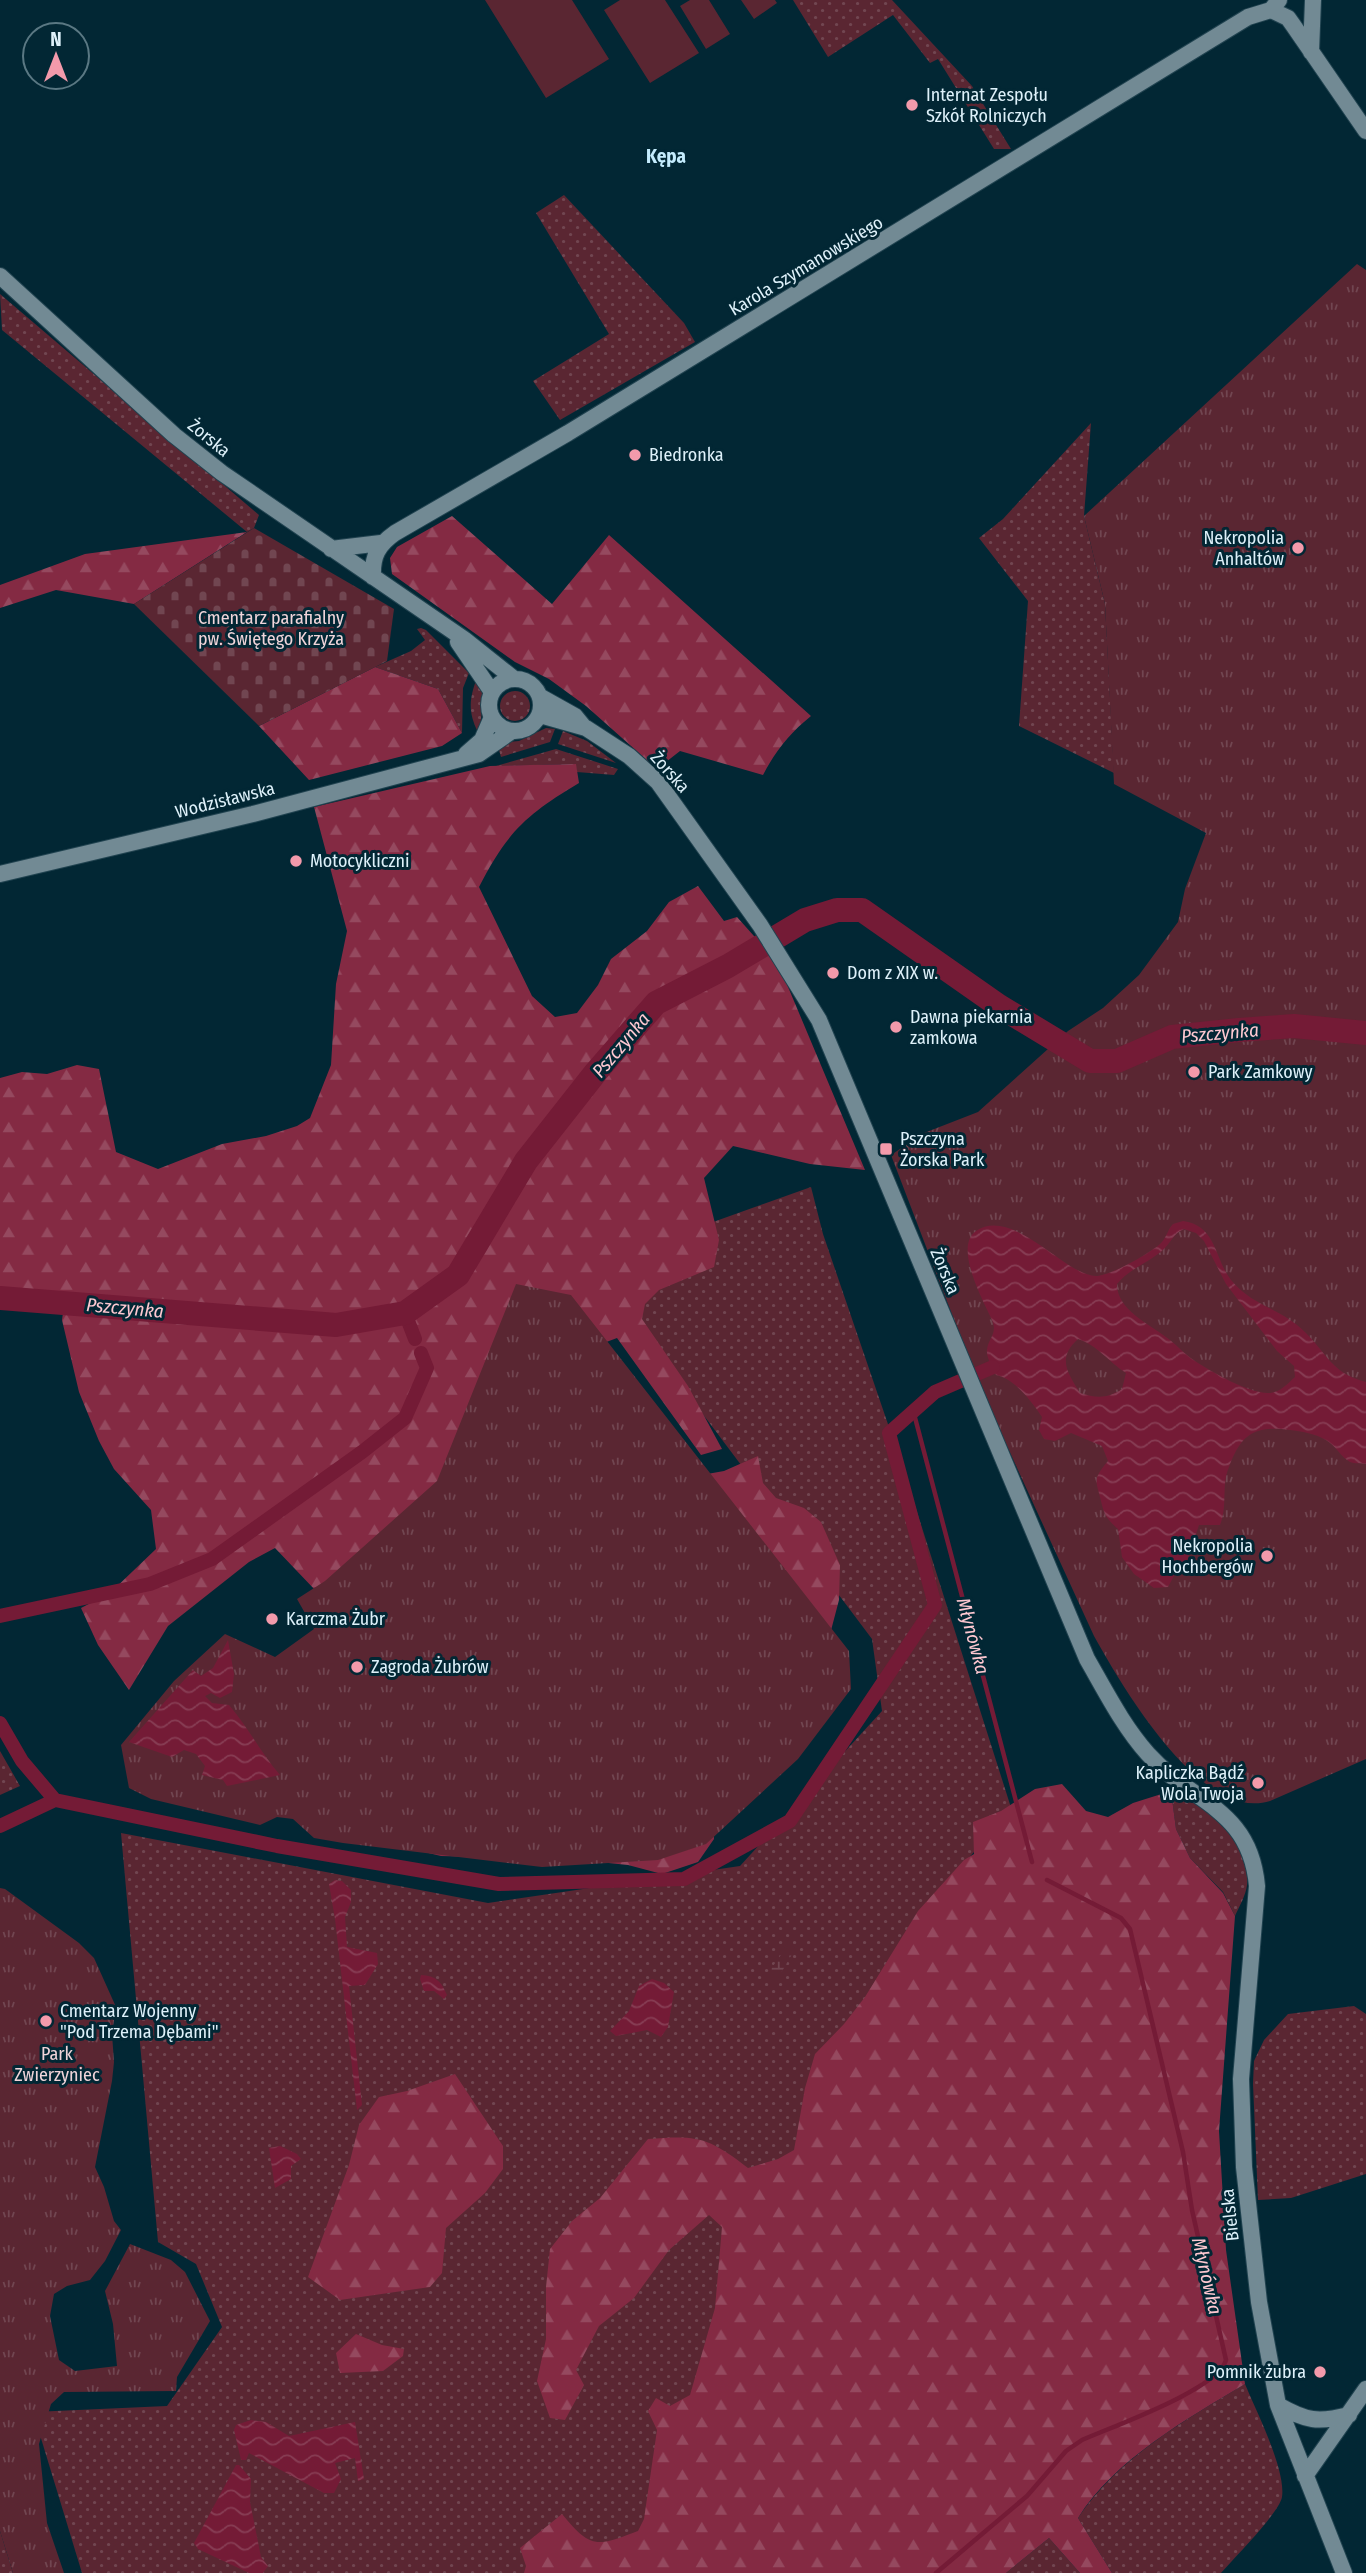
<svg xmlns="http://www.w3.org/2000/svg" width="1366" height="2573" viewBox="0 0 1366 2573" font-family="'Fira Sans Condensed',sans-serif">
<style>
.grass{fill:url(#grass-dots)}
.forest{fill:url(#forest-firs)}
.wetland{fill:url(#wetland-marsh)}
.cemetery{fill:url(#cemetery-stones)}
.park{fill:url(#park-tufts)}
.garden{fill:#5a2632}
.water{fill:url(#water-waves);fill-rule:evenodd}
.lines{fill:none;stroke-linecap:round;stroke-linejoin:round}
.stream{stroke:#741b36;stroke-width:4.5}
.canal{stroke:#741b36;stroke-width:14}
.river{stroke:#741b36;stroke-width:24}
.secondary-casing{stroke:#214350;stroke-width:18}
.secondary{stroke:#728a94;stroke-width:16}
.poi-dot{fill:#f39aab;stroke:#022734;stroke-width:2.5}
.labels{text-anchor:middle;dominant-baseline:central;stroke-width:6;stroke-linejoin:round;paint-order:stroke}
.poi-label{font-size:18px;fill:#def1fa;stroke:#022734;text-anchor:start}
.street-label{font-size:18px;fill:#def1fa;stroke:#022734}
.park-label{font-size:18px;fill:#f1d5da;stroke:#022734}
.neighbourhood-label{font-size:19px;font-weight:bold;fill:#c4ecfd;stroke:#022734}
.water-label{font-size:19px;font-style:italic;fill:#fec8d1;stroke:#022734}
</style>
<defs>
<pattern id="grass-dots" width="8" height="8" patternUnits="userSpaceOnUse" patternTransform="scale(1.75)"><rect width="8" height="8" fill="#5a2632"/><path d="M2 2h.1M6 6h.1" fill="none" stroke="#714651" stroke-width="1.8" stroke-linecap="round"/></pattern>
<pattern id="forest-firs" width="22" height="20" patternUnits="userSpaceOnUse" patternTransform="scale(1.75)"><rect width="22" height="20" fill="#842a43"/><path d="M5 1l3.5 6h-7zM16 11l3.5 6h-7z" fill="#95495f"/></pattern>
<pattern id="wetland-marsh" width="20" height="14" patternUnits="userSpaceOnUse" patternTransform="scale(1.75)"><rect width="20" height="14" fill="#5a2632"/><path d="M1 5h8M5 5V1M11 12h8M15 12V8" fill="none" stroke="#714651"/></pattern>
<pattern id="cemetery-stones" width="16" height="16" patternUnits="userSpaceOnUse" patternTransform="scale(1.75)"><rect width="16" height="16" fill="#5a2632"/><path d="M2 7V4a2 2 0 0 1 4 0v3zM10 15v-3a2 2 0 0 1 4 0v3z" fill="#714651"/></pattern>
<pattern id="park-tufts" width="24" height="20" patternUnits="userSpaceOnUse" patternTransform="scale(1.75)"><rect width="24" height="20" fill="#5a2632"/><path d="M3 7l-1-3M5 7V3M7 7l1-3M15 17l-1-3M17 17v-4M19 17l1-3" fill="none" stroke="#714651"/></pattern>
<pattern id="water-waves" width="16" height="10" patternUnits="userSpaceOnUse" patternTransform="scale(1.75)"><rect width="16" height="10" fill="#741b36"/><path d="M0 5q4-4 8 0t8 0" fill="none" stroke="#873d54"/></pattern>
</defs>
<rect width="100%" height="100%" fill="#022734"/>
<!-- grass -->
<path class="grass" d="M793,0H892L972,86L1011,149H994L938,59L930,63L893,15L828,57Z
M564,195L684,323L695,342L560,420L533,381L609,334L536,213Z
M0,294L259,515L254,528L247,532L2,330Z
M1091,423L1084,516L1105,604L1114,773L1019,726L1028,601L979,538L1003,519Z
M421,628L426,630L469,673L463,688L462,733L438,689L375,667L411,651L425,640L417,629Z
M477,678L484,690C481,705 483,719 478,732C468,712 469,699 477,678Z
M500 706a15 15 0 1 1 30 0a15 15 0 1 1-30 0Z
M546,728L555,729L550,742L501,757L499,750L508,742L519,741Z
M563,731L587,741L616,763L558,744Z
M556,749L618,769L614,775L577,772L575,764L496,766Z
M811,1187L823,1234L904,1471L1014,1817L984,1841L914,1918L825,2072L664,2516L600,2573H82L33,2412L167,2406L222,2327L196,2264L158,2242L121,1833L488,1903L740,1866L882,1711L872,1639L611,1292L688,1231Z
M0,1751L20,1786L0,1795Z
M1171,1791C1206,1806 1251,1842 1247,1885C1246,1895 1239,1907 1235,1916L1223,1892L1190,1858L1176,1829Z
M1354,2006L1366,2014V2174L1291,2198L1258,2200L1253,2084L1254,2061L1264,2040L1288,2014Z
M1245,2384C1256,2411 1286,2469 1282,2497C1279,2513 1234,2558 1221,2573H1112L1078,2518C1118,2458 1185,2420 1245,2384Z
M0,2531L13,2573H0Z
M1049,2538L1080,2573H1006Z"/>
<!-- forest -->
<path class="forest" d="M452,516L552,604L609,535L811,716C790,733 776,750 763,775L680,751L657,769L586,706L549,679L515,662L392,574L390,558L397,547Z
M247,532L134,604L56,590L0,608V585L85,554Z
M375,667L438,689L462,733L442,746L309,780L259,726Z
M576,764L579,783C527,814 507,832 479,887L532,996L555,1017L577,1013L598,985L611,959L647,931L669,902L698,886L724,921L737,917L778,963L865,1170L810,1164L733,1146L704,1178L719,1240L714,1267L659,1290L645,1304L642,1319L688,1386L722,1449L701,1455L617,1338L601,1344L696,1476L724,1471L758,1456L763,1483L776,1498L804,1508L821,1522L840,1565L839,1600L824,1657L713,1823L714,1839L698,1862L662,1874L628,1865L579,1860L441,1856L382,1842L343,1765L316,1591L275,1548L249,1562L168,1626L129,1690L98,1645L81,1608L110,1593L156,1549L151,1510L114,1469L99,1441L79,1392L62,1320L65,1298L32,1291L0,1288V1078L22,1072L47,1074L77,1065L99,1069L116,1152L158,1169L222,1144L266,1136L297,1126L310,1118L331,1065L336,984L347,931L314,807L490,766Z
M1062,1784L1086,1811L1108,1817L1133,1803L1171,1791L1176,1829L1190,1858L1223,1893L1235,1916L1219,2131L1226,2250L1245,2384C1188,2418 1114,2460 1078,2518L1112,2573H1080L1049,2538L1006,2573H524L526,2566L520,2548L562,2514C591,2549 596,2547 638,2531L644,2519L657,2430L648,2411L656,2398L670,2406L690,2395L715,2308L722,2227L709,2215L669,2250L634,2298L599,2326L576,2370L584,2385L565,2420L550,2418L537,2381L546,2339V2287L550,2249L572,2221L600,2198L648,2139C698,2135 708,2137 748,2168L778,2159L794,2150L805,2088L815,2054L844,2024L865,1997L918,1911L964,1860L974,1854L973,1822L1001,1811L1035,1789Z
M455,2074L503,2146V2169L485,2193L446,2228L442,2273L430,2287L340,2300L308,2277L349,2165L359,2125L379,2097L407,2091Z
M356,2334L382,2345L404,2349L403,2356L383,2371L340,2373L336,2353Z"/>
<!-- wetland -->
<path class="wetland" d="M790,1945L795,1949L777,1980H770L766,1976L785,1949Z"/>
<!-- cemetery -->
<path class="cemetery" d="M254,528L394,609L387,661L259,726L134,604Z"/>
<!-- park -->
<path class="park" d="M1357,264L1366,270V1759L1270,1801C1201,1823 1122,1686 1094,1636L979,1385L891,1155L924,1133L978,1112L1068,1031L1103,1008L1139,975L1178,922L1185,889L1206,833L1114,784L1105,604L1084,516Z
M516,1284L571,1295L849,1651L851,1689L798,1759L706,1844L658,1860L542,1867L343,1843L314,1838L293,1819L277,1817L260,1825L151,1799L129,1788L121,1745L174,1681L225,1634L275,1657L314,1629L297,1599L325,1581L437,1481Z
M0,1888L5,1889L79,1943L94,1958L116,2007L112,2034L114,2062L112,2081L95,2167L104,2187L114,2221L121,2230L105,2261L90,2280L67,2286L54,2294L50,2316L59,2360L75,2371L117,2366L113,2324L105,2291L130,2244L171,2260L185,2272L210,2321L177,2377L176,2391L64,2392L51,2404L39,2444L47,2523L64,2573H13L0,2531Z"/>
<!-- garden -->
<path class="garden" d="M485,0H572L609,59L546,98Z
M620,0H665L699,53L650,83L604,10Z
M690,0H709L730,34L706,49L680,6Z
M741,0H775L777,3L754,19Z"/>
<!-- water -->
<path class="water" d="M1183,1221C1217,1226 1214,1258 1231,1280C1252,1305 1275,1307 1297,1325C1325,1347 1328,1373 1366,1382V1464C1362,1463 1354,1464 1350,1462C1341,1457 1335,1445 1326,1440C1316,1434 1301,1431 1290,1430C1255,1425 1241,1434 1229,1467C1221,1485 1228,1506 1220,1525H1199L1186,1564L1176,1572L1168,1587L1154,1588L1134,1574L1122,1557L1118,1529C1107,1519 1104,1515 1101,1501C1096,1480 1092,1480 1108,1461L1102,1446L1071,1433L1055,1441L1044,1439L1039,1430L1042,1417C1031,1401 1015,1379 996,1375C993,1368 986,1358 987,1350C988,1338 998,1334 992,1320C984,1302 953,1247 976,1231C1013,1206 1066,1276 1096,1276C1110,1276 1153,1252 1162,1242C1167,1236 1168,1229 1173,1224ZM1184,1229L1196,1233L1204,1241L1226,1284L1277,1351L1294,1366L1295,1377C1287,1384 1280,1393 1268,1393C1248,1393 1212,1372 1195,1361C1184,1354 1176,1344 1166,1337C1148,1323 1117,1310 1117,1284C1130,1268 1149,1263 1164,1249C1171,1242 1174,1233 1184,1229ZM1078,1339C1097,1345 1109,1362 1126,1373L1122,1389C1107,1399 1096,1398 1080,1393C1067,1372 1057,1358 1078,1339Z
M228,1640L234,1674L232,1692L220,1698L211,1693L205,1696L212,1703L229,1705C248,1727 261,1753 280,1775L227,1786L223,1780L202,1775L205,1766L196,1754L184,1750L172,1757L129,1742L193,1670L201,1676L213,1668Z
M335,1880L342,1881L351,1890V1902L345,1917L347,1947L377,1953L378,1964L365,1985L349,1986L362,2105L357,2110L335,1919L329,1884Z
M421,1975C436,1976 441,1981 447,1995L444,1999L434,1991H424L420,1979Z
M652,1979L664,1983L674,1992L668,2027L661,2037L647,2030L616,2036L610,2031L629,2011L639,1986Z
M280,2146L297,2154L301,2159L291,2166V2179L275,2188L269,2148Z
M251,2420L266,2422L289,2436L355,2422L364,2479L358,2481L355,2458L335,2463L341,2479L334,2493H324L249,2453L246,2460H241L234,2430L236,2425Z
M236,2465H239L251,2479L250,2502L261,2557L268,2566L263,2573H249L198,2549L194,2543Z"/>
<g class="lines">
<!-- stream -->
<path class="stream" d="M913,1410L1032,1862
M936,2573L1027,2496L1066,2451L1082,2440C1111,2427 1219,2389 1226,2360L1192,2210L1183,2152L1130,1929L1121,1918L1047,1880"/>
<!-- canal -->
<path class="canal" d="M405,1313L415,1339
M0,1616L150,1584L212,1559L362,1452L405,1418L427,1368L421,1353
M0,1723L22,1761L55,1800
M0,1826L55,1800L277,1846L499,1884L684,1879L790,1821L935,1605L889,1433L935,1392L993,1367"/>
<!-- river -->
<path class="river" d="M0,1298L336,1325L405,1313L458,1275L526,1161L596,1072L656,1003L728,966L805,920L837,910H862L999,1006L1090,1061H1117L1172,1037L1239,1030L1294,1026L1366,1033"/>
<defs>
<path id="secondary" d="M1271,10L1288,18L1293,25L1366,131
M1311,52L1313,0
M0,276L174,435L222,473L464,639L513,678
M331,549L381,543
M373,577C372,556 378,545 395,533L568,433L1248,17L1271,10L1279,0
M458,642L492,692
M489 705a26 26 0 1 1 52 0a26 26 0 1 1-52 0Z
M541,697L575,716L584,727
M540,715L586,728L629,756L658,782L760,925L819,1020L1087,1659C1106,1692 1123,1726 1148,1754C1193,1804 1250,1808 1257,1886L1241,2079L1244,2167L1259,2302L1278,2405L1344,2573
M466,754L482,740L492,717
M0,874L253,814L479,754L512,731
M1278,2405C1306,2421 1318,2423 1349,2415
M1305,2476L1366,2389"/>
</defs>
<!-- secondary casing -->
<use href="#secondary" class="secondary-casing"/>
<!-- secondary -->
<use href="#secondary" class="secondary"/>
</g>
<!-- markers -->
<g class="poi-dot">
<circle cx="912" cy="105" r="7"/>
<circle cx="635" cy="455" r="7"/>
<circle cx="1298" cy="548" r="7"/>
<circle cx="296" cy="861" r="7"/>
<circle cx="833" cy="973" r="7"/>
<circle cx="896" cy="1027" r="7"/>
<circle cx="1194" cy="1072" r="7"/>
<rect x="879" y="1142" width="14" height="14" rx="3.5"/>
<circle cx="1267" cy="1556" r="7"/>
<circle cx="272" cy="1619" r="7"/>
<circle cx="357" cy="1667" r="7"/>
<circle cx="1258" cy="1783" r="7"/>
<circle cx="46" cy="2021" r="7"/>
<circle cx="1320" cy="2372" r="7"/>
</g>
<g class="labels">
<!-- poi labels -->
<g class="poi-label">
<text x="926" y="95">Internat Zespołu<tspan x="926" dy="21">Szkół Rolniczych</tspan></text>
<text x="649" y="455">Biedronka</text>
<text x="1284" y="538" text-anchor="end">Nekropolia<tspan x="1284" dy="21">Anhaltów</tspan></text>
<text x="310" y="861">Motocykliczni</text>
<text x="847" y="973">Dom z XIX w.</text>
<text x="910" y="1017">Dawna piekarnia<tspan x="910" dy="21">zamkowa</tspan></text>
<text x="1208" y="1072">Park Zamkowy</text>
<text x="900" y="1139">Pszczyna<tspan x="900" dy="21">Żorska Park</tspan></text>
<text x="1253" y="1546" text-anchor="end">Nekropolia<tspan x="1253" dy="21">Hochbergów</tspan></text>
<text x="286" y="1619">Karczma Żubr</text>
<text x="371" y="1667">Zagroda Żubrów</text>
<text x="1244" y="1773" text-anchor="end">Kapliczka Bądź<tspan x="1244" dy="21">Wola Twoja</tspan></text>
<text x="60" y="2011">Cmentarz Wojenny<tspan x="60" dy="21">"Pod Trzema Dębami"</tspan></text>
<text x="1306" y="2372" text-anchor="end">Pomnik żubra</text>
</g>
<!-- street labels -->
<g class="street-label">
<text transform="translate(806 266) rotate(-31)">Karola Szymanowskiego</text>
<text transform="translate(209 438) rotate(39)">Żorska</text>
<text transform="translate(670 772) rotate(48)">Żorska</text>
<text transform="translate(225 800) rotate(-14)">Wodzisławska</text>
<text transform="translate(945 1271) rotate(67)">Żorska</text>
<text transform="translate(1230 2215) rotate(-96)">Bielska</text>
</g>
<!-- park labels -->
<g class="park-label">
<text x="271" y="618">Cmentarz parafialny<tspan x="271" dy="21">pw. Świętego Krzyża</tspan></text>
<text x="57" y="2054">Park<tspan x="57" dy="21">Zwierzyniec</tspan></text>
</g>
<!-- neighbourhood labels -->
<g class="neighbourhood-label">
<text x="666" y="156">Kępa</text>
</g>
<!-- water labels -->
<g class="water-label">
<text transform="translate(1220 1033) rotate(-5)">Pszczynka</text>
<text transform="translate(621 1045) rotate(-50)">Pszczynka</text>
<text transform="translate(125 1308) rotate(5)">Pszczynka</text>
<text transform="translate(973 1636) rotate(75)">Młynówka</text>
<text transform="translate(1207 2276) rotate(77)">Młynówka</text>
</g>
</g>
<!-- north arrow -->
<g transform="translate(56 56)"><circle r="33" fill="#022734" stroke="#5a7883" stroke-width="2"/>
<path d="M0-5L12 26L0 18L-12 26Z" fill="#f39aab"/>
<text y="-10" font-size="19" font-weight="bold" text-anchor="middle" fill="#def1fa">N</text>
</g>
</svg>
